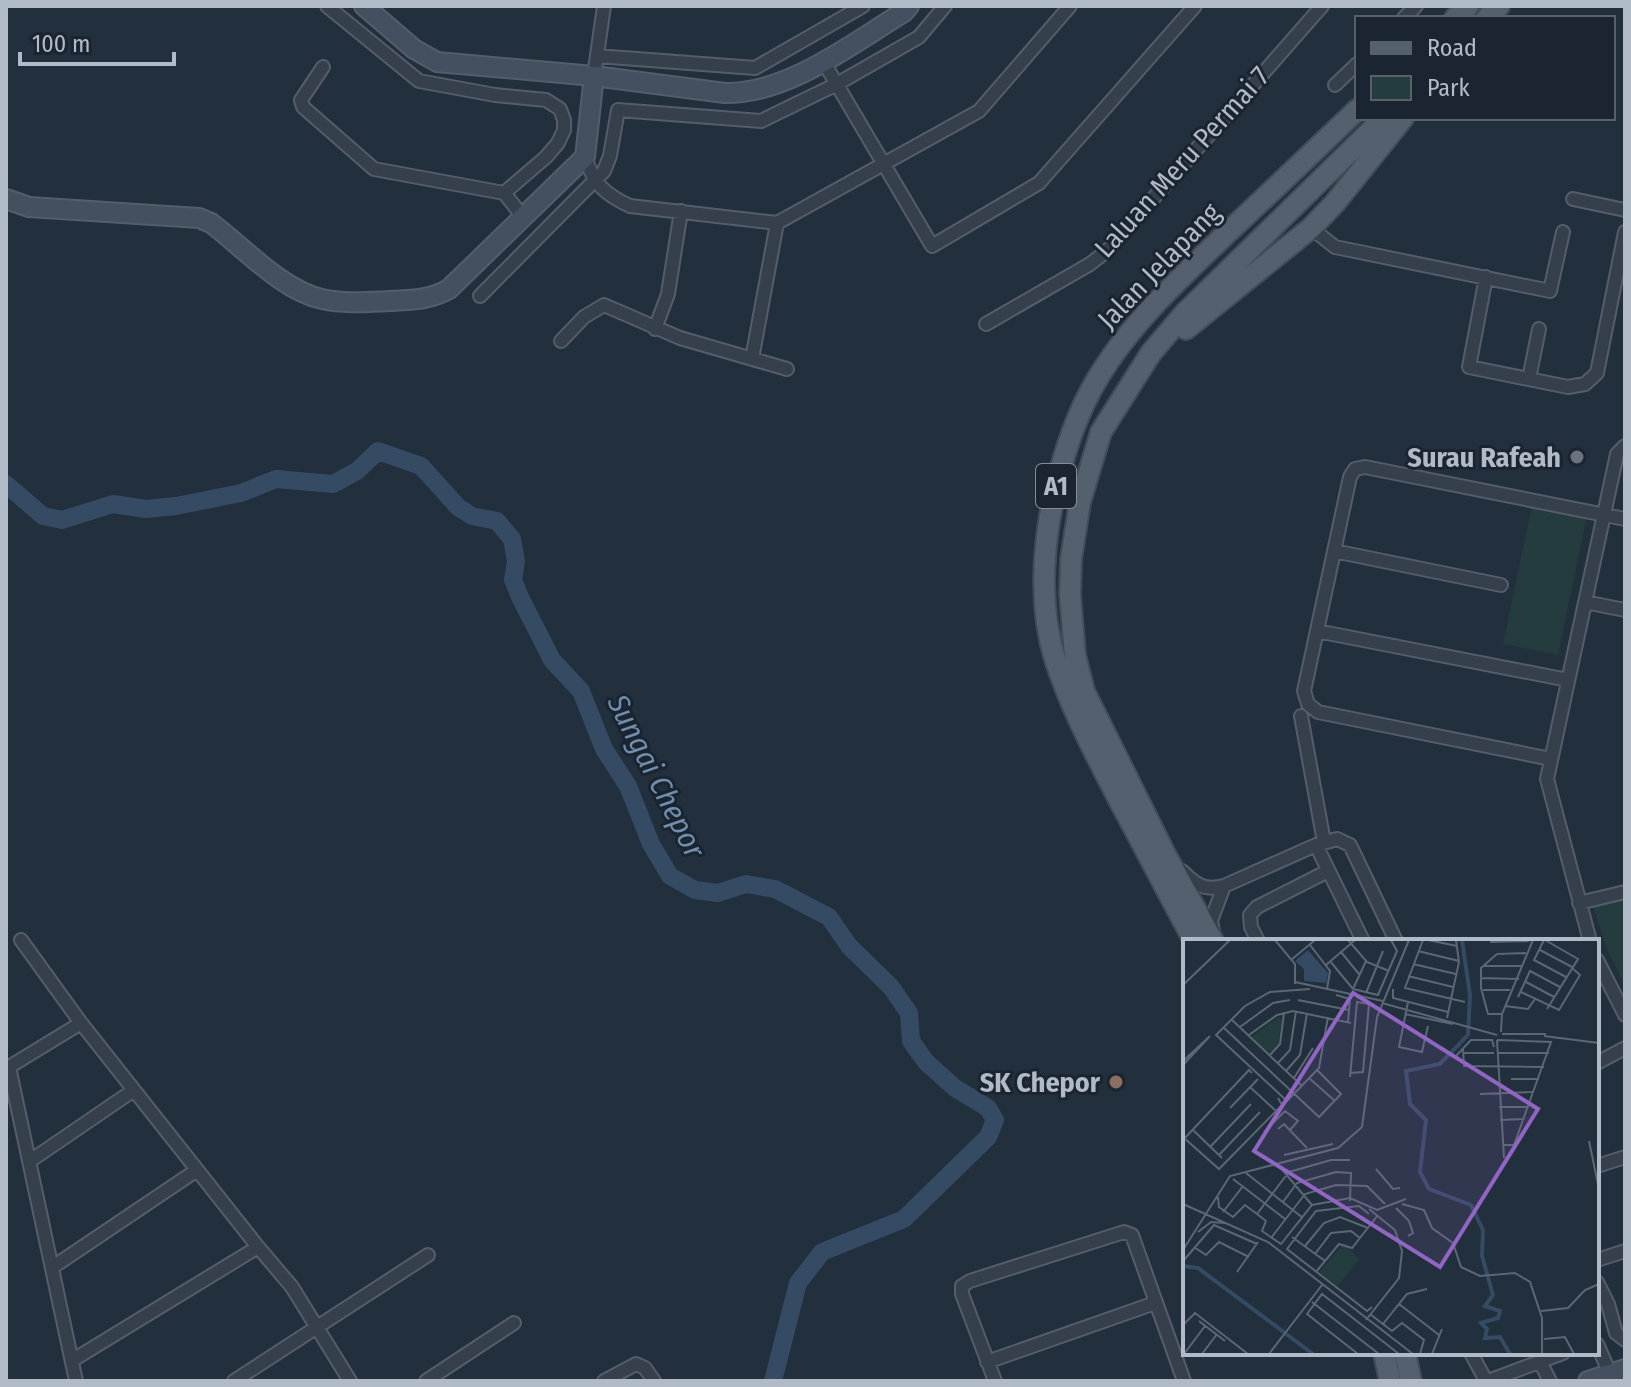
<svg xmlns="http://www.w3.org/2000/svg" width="1631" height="1387" viewBox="0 0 1631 1387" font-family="'Fira Sans Condensed',sans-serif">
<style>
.green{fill:#243c3d}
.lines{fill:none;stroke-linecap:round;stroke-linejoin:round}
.river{stroke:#354b64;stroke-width:18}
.street-casing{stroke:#545e6a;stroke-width:16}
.secondary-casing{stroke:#545e6a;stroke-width:22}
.primary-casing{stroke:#424c58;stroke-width:24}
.street{stroke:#36404c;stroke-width:12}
.secondary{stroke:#445060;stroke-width:18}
.primary{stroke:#54606d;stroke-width:20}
.worship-dot{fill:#6b7280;stroke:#1b2531;stroke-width:3}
.education-dot{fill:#8d6e63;stroke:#1b2531;stroke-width:3}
.labels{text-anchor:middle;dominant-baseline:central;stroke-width:6;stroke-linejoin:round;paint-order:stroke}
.shield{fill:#1b2531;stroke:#848e9b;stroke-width:2}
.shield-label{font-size:26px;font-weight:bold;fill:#b1bbc8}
.street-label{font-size:28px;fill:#b1bbc8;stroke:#1b2531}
.poi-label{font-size:28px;font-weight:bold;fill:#b1bbc8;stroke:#1b2531;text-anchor:end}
.water-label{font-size:30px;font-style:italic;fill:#708ead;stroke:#1b2531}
.inset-river{fill:none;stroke:#354b64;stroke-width:4}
.inset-road{fill:none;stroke:#5b6774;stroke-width:2}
.view{fill:#9165c3;fill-opacity:0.15;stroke:#9165c3;stroke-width:4}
.inset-edge{fill:none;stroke:#b1bbc8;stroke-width:4}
</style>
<rect width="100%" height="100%" fill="#222f3c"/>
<!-- green -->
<path class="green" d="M1532,505L1587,516L1558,655L1503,644Z
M1625,892V986L1606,947L1591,900Z"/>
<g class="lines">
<!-- river -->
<path class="river" d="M6,484L43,516L62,520L113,504L146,509L176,506L241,493L276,479L333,484L357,471L378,451L421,466L458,507L472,516L497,521L512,539L516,561L513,580L521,599L552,660L581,691L604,749L628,786L651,844L670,876L695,890L718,893L746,884L775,889L829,917L849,946L891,987L909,1013L911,1041L926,1062L955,1088L988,1108L995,1120L988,1137L904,1219L822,1252L798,1283L773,1381"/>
<defs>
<path id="street" d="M327,6L419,81L495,95L546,100L560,109L564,120V130L558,143L546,157L504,193
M1404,18L1416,6
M597,56L755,68L863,6
M823,61L932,246L1039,183L1195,6
M323,67L301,100L303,107L374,169L504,193L524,218
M594,76L604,6
M1335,85L1357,64
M585,157C594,184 604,194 630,206L777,223L979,111L1070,6
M1573,199L1625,210
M1311,228L1335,247L1550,291L1563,232
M1486,277L1469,367L1568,387L1585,384L1597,373L1625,232
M480,296L604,171L610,156L618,110L761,121L837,84L919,37L945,6
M986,324L1090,264L1108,250L1322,6
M655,329L668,294L681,211
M561,341L584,317L604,305L680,338L787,369
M752,359L777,223
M1529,379L1539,329
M1334,551L1501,585
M1585,602L1625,610
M1317,631L1568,680
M1301,716L1324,842
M1551,759L1318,712L1308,704L1304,691L1350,477L1355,469L1365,467L1625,519
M1316,845L1363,941
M1182,871C1196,885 1204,891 1224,886L1316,845L1337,839L1350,845L1396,941
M1579,903L1625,892
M1213,932L1211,921L1224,886
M21,940L81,1023L258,1247L292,1287L350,1381
M1258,941L1251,927L1250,915L1257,907L1328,871
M1590,941L1547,779L1617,454L1625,446
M1597,960L1625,1015
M1597,1063L1625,1048
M30,1161L134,1090
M1597,1166L1625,1157
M1597,1260L1625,1251
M53,1267L197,1170
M1597,1282L1608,1304L1616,1333L1625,1340
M1597,1344L1612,1378
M1471,1353L1486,1381
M73,1360L258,1247
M987,1362L1155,1303
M1540,1362L1550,1381
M76,1381L9,1067L81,1023
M234,1381L428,1255
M426,1381L514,1323
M604,1381L636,1364L645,1368L654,1381
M995,1381L962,1294V1286L970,1281L1124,1232L1132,1235L1184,1381
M1488,1381L1563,1353"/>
<path id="secondary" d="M364,6L414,49L437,62L594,76L725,93C788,94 851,44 904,12L909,6
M6,199L29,207L199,218L211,223C243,247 283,291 322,299C344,304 367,302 390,301C411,300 430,300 449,289L585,157L594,76
M1588,1381L1625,1369"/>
<path id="primary" d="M1455,18L1468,6
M1487,18L1499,6
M1186,329L1311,228L1335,203L1403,118
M1194,941C1169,895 1145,848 1120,802C1096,755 1071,709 1055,659C1041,614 1042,568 1049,522C1057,476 1069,431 1091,390C1124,329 1176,282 1225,235C1269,194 1313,152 1357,110
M1213,941L1165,854L1084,691L1075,655L1070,595L1071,559L1080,502L1101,432L1151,353L1185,313L1384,118
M1384,1353L1390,1381
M1405,1353L1411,1381"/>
</defs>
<!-- street casing -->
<use href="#street" class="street-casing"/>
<!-- secondary casing -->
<use href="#secondary" class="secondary-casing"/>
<!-- primary casing -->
<use href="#primary" class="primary-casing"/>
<!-- street -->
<use href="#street" class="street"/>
<!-- secondary -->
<use href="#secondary" class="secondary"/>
<!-- primary -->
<use href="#primary" class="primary"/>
</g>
<!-- markers -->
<circle class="worship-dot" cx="1577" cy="457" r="8"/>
<circle class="education-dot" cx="1116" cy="1082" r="8"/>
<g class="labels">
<!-- shield labels -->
<rect class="shield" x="1036" y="464" width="40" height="44" rx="6"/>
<g class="shield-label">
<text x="1056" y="486">A1</text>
</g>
<!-- street labels -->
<g class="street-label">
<text transform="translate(1182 162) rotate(-48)">Laluan Meru Permai 7</text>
<text transform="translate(1159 266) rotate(-46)">Jalan Jelapang</text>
</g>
<!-- poi labels -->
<g class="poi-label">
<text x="1561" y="457">Surau Rafeah</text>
<text x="1100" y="1082">SK Chepor</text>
</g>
<!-- water labels -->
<g class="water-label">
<text transform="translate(656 776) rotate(63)">Sungai Chepor</text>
</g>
</g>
<!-- overview -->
<g transform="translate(1183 939)">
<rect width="416" height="416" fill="#222f3c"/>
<path d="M95,78L99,80L95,106L86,115L68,98ZM161,304L176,320L155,347L136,333Z" fill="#243c3d"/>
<path d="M125,11L145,34L143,44L121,42V30L112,22Z" fill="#354b64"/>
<path class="inset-river" d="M279,1L287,56L285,96L257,125L223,132L227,165L243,181L237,233L246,250L288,266L300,291L299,317L310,356L302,367L317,372L315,379L298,384L304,390L302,399L317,398L327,415M0,327L15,329L130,415"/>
<path class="inset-road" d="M92,1L112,25V45M165,1L184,23L206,32M240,1L222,49L282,63M245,1L274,7M361,1L351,21L383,38M362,1L395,20L364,70M307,3L346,2M127,6L147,32L144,50M357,11L389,28M235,12L276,22M158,13L176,35M314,15L298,29V49L305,75H319M314,15L343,14M108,21L132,1M147,22L170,50M230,25L273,35M143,26L172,1M301,27H338M225,37L270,48M298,39L336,40M112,43L200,62M343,43L371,58M0,46L47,1M127,50L87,53L62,67L33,96L104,162L136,129L145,78M170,50L195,56L214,12L208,1M170,50L183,22M210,50V59L265,73M300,51H327M338,53L376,71L397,36L389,29M183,54L200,12M153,56L167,60L165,83M335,58L347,32L377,48M115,61L166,71M225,63L216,108L239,113L245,87M199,64L314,96M322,67L345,70L352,60M222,75L270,85M264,79L276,23L273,1M48,80L119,147M40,88L136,178L158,155L134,131M57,88L90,64L107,61M318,93L319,75L350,1M319,95H363M66,96L94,76L110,72L168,84M361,97L416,104M314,101L368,103L331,206H320M314,101L321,219M280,110L281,127L361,128M280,114H311M315,114H366M87,116L97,105L101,74M272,118L288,101H309L311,108M0,122L27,97L0,126M95,124L107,111L113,72M103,132L117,116L124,74M167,138L174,63L186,65L180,133L167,134M111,139L130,109M126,139L152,162M328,140H356M67,148L93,172M297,155L351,153M316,168H345M47,169L75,140M317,181L341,180M95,190L101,185L124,209M10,191L39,219M81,193L102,172L115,182L107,191M0,198L36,230L99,166L95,159M0,201L66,131L69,134M406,202L416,250M27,208L68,165M36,216L77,173M101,216L150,205M96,227L129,266M193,230L210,250L217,249M106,233L148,221H167M63,234L120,279M50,240L102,280M35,258L36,268L50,278L62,266L74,275L83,282L79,292L98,305L129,266L167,259L194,271L223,260M100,263L114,244L153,233L168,234L167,262M0,265L85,303L230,415M219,265L241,271L249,289L270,304L278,328L297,337L332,334L347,343L359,379V415M213,269L226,282L230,294L225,297M40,273L60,247M74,275L105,234M186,275L176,267L133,272L104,310L184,372L189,368M15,293L28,283L42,284M109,298L142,322M88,299L122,255L153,246L184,247L202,265M122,307L141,284L157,278L185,289M11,308L23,316L36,303L66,318M0,311L47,237L155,209L179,188L194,78L226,1M132,315L148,294L168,292L177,299M1,321L31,286L74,305M54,333L75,303M133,333L156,305L169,309L195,276M129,363L196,415M216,365L256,396M358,372L385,369L402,351L416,345M187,375L209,392L219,384L241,401L237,415M183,381L216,339L219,312L212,291L186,270M16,382L42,402M200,385L224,355L244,350M0,386L12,374L65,415M361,400L382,398L391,415M1,415L22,387M19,415L34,395M86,415L139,346M175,415L124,375L139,355L216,415M249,415L259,390"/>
<path class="view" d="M170,54L355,170L257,328L71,212Z"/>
<rect width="416" height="416" class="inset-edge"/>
</g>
<!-- border -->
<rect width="1631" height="1387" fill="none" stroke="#b1bbc8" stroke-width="16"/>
<!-- legend -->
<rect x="1355" y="16" width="260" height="104" fill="#1b2531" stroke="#57616d" stroke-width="2"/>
<rect x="1371" y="42" width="40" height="12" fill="#54606d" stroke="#57616d" stroke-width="2"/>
<text x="1427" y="56" font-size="24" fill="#b1bbc8">Road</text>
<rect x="1371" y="76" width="40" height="24" fill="#243c3d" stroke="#57616d" stroke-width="2"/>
<text x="1427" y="96" font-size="24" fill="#b1bbc8">Park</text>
<!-- scale -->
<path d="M20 52v12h154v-12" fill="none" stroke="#b1bbc8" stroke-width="4"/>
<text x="32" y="52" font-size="24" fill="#b1bbc8" stroke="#1b2531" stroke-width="6" paint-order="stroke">100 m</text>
</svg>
